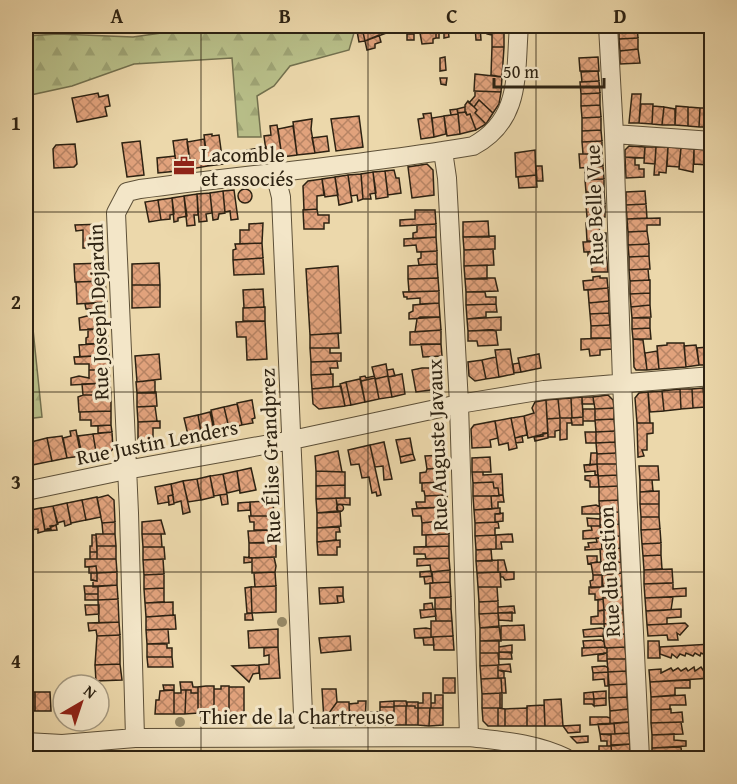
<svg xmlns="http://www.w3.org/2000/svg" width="737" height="784" viewBox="0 0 737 784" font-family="'Gentium Book Plus',serif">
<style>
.forest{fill:url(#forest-firs);stroke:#72704e;stroke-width:1.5}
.building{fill:url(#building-cross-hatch);stroke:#2d2212;stroke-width:1.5}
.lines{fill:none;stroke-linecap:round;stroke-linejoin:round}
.service-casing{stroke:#5d5038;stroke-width:11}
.minor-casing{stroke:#5d5038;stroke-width:20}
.service{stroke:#f3e6c8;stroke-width:9}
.minor{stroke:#f3e6c8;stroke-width:18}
.tree{fill:#968967}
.grid{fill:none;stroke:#2d2212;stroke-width:1.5;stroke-opacity:0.55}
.labels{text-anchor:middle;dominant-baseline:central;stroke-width:6;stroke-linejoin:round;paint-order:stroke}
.poi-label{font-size:21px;fill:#2d2212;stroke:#f3e6c8;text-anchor:start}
.street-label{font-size:21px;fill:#2d2212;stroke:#f3e6c8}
.neatline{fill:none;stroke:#2d2212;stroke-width:2}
.grid-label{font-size:20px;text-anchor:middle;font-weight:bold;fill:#2d2212}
</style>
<defs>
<pattern id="forest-firs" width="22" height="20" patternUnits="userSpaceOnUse" patternTransform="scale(1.5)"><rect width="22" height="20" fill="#b8bf89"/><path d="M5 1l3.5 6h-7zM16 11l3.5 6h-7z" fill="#9ea475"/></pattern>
<pattern id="building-cross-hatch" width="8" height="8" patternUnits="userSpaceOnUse" patternTransform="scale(1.5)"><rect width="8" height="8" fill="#e1a27c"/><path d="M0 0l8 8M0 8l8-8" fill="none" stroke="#b78464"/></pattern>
</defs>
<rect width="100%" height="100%" fill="#ecd8ab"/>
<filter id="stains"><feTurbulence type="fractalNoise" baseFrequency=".00333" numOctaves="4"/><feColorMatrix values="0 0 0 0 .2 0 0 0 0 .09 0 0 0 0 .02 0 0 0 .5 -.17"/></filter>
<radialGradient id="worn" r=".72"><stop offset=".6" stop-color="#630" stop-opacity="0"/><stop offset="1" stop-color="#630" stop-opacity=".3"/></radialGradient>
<!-- forest -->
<path class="forest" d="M211,26H356L349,50L290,66L274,86L257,96L261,137H238L232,58L134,64L72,86L26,96V36L58,34L133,37Z
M26,261L42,417L26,419Z
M310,750L493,752L534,758H88L101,754Z"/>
<!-- building -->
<path class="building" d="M356,26H371L362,28L365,41L359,42Z
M371,26H396L397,29L365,41L362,28Z
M396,26H410V32L397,29Z
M440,26H443L444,30L439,31V38H436V27Z
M443,26H451V30H444Z
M458,26H466L465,33H459Z
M475,26H480L481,40H476Z
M480,26H492V35L487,34V29H481Z
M492,26H504V31H492Z
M637,26L638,38L619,39V27Z
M426,27H436V38L433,39V43L422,44L420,33L426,32Z
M444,30H448L449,37L444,38Z
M492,31H504V47H492Z
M407,34H414V40H407Z
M379,35L381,42L375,44V48L367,50L365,41Z
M638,38V49L620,51L619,39Z
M492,47H504L502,77L491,75Z
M638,49L640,63L620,64V51Z
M445,57L446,70L440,71V58Z
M598,57L599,71H580L579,58Z
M598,71L599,81L582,82L581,72Z
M475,74L502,77L501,92L474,91Z
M440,78H447L446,85L441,84Z
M599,81L600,93L581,94L580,82Z
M475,91L501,92L499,104L493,113L479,100L474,107L469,103L475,96Z
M98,93L99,97L108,95L110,106L105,107L107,116L77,122L72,98Z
M600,93V105L581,106V94Z
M632,94H641L639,123H629Z
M479,100L493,113L486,124L475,113L477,110L474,107Z
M468,101L477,110L475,113L486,124L476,130L470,114L467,115L465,112V105Z
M641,104H653L652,124L639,123Z
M600,105L601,117L582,118L581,106Z
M653,106L664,107L662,125L652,124Z
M676,106L688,107V126L675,125Z
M465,107V112L458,113L457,109Z
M664,107L675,109V125H662Z
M688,107L700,108L699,127L688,126Z
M700,108H712L711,127H699Z
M457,109L458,114L451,115L450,110Z
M466,112L467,115L470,114L476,130L460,134L458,113Z
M431,113L434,137L421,139L418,119L424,118L423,114Z
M458,114L460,134L447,136L444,116Z
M359,116L363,147L336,151L331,119Z
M444,116L446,134L434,137L432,118Z
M601,117V130L582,131V118Z
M312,119L311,129L315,153L297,155L293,122Z
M277,125L282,157L267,159L264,136L271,135L270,126Z
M293,126L297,155L282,157L278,129Z
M601,130L602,141L582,142V131Z
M212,134V136L219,135L223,164L208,166L204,135Z
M327,136L329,151L315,153L312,138Z
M187,139L191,169L177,171L173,141Z
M204,139L208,166L191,169L187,142Z
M140,141L144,175L127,177L122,143Z
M602,141V154H583L582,142Z
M75,144L77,164L74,167L54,168L53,149L56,145Z
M629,146L645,147L644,158L625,157V150Z
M266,147L267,159L249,161L247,150Z
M645,147H656L655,164L644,163Z
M656,147H668L666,173L659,172V175H654Z
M668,147L681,148L679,167L667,166Z
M681,148L694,149L693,172L679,169Z
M694,149L709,150L708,165L694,164Z
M535,150L536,175L516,177L515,153Z
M709,150H712V169H708Z
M579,154H602L603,166L580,168Z
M175,156L177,171L158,173L157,158Z
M625,157L635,158V165H639V169H644V177L626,178Z
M427,164L433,170L434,195L412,198L408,167Z
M536,166H542L543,181H537Z
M603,166L604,179L585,180V168Z
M394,170L396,178H399L401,193L388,195L385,171Z
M385,171L388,197L376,199L373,172Z
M373,172L376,193L370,194L371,199H363L361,174Z
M361,174L363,199L358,201L357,195L351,196L348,175Z
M348,175L352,202L339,205L335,177Z
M536,175L537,187L519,188L518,177Z
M335,177L338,195L325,197L322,179Z
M322,179L324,195L317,196V209L304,210L303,186L308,181Z
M604,179V192H586L585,180Z
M238 196a7 7 0 1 1 14 0a7 7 0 1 1-14 0Z
M234,190L238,219L231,220L230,211L225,212L223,191Z
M223,191L225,213L219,214L218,219L213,220L210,193Z
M645,191L646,204L626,205V192Z
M586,192H604L605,204L586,205Z
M210,193L212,213L206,214L207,221L199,222L197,194Z
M197,194L198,215H194L195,225L187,226L184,196Z
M184,196L187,216L178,218V221L174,222L172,198Z
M172,198L174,214L170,215V219L161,220L158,200Z
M158,200L161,220L149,222L145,202Z
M605,204V217H587L586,205Z
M646,204L647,218L627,219L626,205Z
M317,209L318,215H329V223H324V229H304L303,210Z
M415,210H435L436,224L400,226V220L415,219Z
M660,218V225H647V231L628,232L627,219Z
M488,221L489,237H463V222Z
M599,222L600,233H606V241H587L586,223Z
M263,223L262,243L240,244V230H249V224Z
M104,224V248H83V230L76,231L75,225Z
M436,224V237L413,239V233L417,232V225Z
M647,231L649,244L628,245V232Z
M495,236V249L464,250L463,237Z
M436,237L437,251L417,252L416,245L404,246V239Z
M606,241V251L584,252L583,242Z
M262,243L263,258L233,260V250L236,249L235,244Z
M649,244V256L629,257L628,245Z
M493,249L494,265L464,266V250Z
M437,251V264L419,265L418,259L421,258V252Z
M606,251L608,272H592L591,257L588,256V252Z
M649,256L650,269L629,270V257Z
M263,258L264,274L234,275L233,260Z
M105,263V281L75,282L74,264Z
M159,263L160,285H132V264Z
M437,264L438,278L408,279V266Z
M487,265V279H465L464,266Z
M338,266L341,333L310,335L306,269Z
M648,269L649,280L630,281L629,270Z
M600,276V278H607L608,288L584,290L583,281L593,280V277Z
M438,278L439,291L409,292L408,279Z
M485,278H495L498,291L466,292L465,279Z
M650,280V293L630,294V281Z
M105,281L107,302L77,304L76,282Z
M132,285H160V307L132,308Z
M608,288L609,301L589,303L588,290Z
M263,289L264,307L244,308L243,290Z
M439,291V303L420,304V298L407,299V297H404L403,292Z
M466,292H485L486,297H496V304L466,305Z
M650,293V305L631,307L630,294Z
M609,301V313L590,314L589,303Z
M107,302V316H90V309H86L85,304Z
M439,303L440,317L409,319V313L413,311V305Z
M496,304L497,312H486V317L467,319L466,305Z
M650,305L651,317L632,318L631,307Z
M265,307V321H243V308Z
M609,313L610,325L591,326L590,314Z
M87,316H107V329L80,330L79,318Z
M420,317H440L441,330L415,332L417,319Z
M501,317V330L468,331L467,319Z
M632,318H650V328L632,329Z
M265,321L267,359L247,360L246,337H237L236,322Z
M610,325L611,338H591V326Z
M650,328L651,339H633L632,329Z
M88,329H107L108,343L86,344V338L88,337Z
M441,330V344L410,345V332Z
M491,330L496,331L498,345L478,346L477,341H468V331Z
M338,333L339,348H310V335Z
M611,338L612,349L600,350V355L590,356L589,349L581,350V339Z
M633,339L643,340L647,370H636L634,367Z
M108,343L109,355L80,357L79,345Z
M667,343H684L686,367L659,369L657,346L667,345Z
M421,344H441L442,356L423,357Z
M696,345L699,365L686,367L684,346Z
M708,347L710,365H699L697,348Z
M708,347H712V365H710Z
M310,348H330V353H341V361L311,362Z
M510,349L514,374L499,377L495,350Z
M657,351L659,369L647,370L645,353Z
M159,354L161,379L137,382L135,356Z
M539,354L541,368L521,372L518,358Z
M109,355V370H89V364H75L74,357Z
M496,357L499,377L486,379L482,360Z
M482,360L486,379L475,381L469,376L468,362Z
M337,361L338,368H330L331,374L311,375V362Z
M519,363L521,372L514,373L513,364Z
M386,364L388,376L375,379L372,367Z
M422,368H442L443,382L438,389L416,392L412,370Z
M393,369L395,376L388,377L387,370Z
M89,370H109L110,383L71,385V378L79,376L89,378Z
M333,374V387L312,389L311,375Z
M402,374L405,394L392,397L388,377Z
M365,376L366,378L374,376L375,378L361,381L360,377Z
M388,376L392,397L379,399L375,379Z
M375,378L379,399L365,402L361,381Z
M360,379L365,402L351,405L346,382Z
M155,380V393H137L136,382Z
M346,382L351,405L345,406L340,384Z
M110,383L111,395H83L82,384Z
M341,386L345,406L319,409L313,404L312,389Z
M712,387V406L705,407L703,388Z
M703,388L705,407L693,408L692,389Z
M680,389L681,409L664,411L662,391Z
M680,389H692L693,408L681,409Z
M662,391L664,411L650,412L648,392Z
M156,392L157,406L137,407V393Z
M648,392L650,423H637L635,398L639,393Z
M83,395H111V411L79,412L78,397Z
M608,395L613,400L614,408L595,409L593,397Z
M582,397L583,417L572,418L571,398Z
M582,397H593L594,404H582Z
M571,398L572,418H560L558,399Z
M558,399L560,418L547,419L546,400Z
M252,400L255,418L252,419L253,423L242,425L237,403Z
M546,400L548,433L528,438L524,416L534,413L532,408L535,402Z
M237,404L242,425L229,428L224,407Z
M155,406L157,421L138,422L137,407Z
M224,407L229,428L215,431L211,410Z
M614,408V419L595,420V409Z
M583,409H595V421H583Z
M111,411V425L91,426V420H80V412Z
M210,412L214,430L201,432L198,415Z
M198,415L201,432L188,435L184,418Z
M524,416L527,435L515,438L511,418Z
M583,417V425H572L571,418Z
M511,418L517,448L509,450L508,443L499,445L495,421Z
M560,418H571L572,423H567V439L560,440Z
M560,418V430L555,431V437H548L547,419Z
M614,419L615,431L596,432L595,420Z
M160,421V428H153V442L145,444L138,439V422Z
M495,421L498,438L490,440L491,447L472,448L471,429L474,425Z
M637,423H653V433L647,434V450H642L644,456L638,457Z
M111,425L112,432L98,433V426Z
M76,430L81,456L67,458L63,438L71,436L70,431Z
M615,431V442L596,443V432Z
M112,432L113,449L111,451L96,452L93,434Z
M585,432H596V443H586Z
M543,433H548V438L535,441L534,437L543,436Z
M93,434L96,452L82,455L78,436Z
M62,436L67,458L52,461L47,438Z
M522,436L523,442L516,443L515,438Z
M47,438L52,461L32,465L27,443Z
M410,438L413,454L400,457L396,440Z
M384,442L392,479L384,480L383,466L375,467L370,445Z
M615,442L616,453L597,454L596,443Z
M370,445L381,495L377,496L376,492L372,493L369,477L362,478L359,464L351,465L348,450Z
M338,451L342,472L316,471L315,456Z
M591,453H597V464L590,465Z
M616,453L617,464H597V454Z
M413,454L415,460L401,463L400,457Z
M445,455V468L427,469L425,456Z
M490,457L491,472H472V458Z
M597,464H617V475L598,476Z
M597,464L598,475H595V471L585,472L584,465Z
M639,466H658L659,480H640Z
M251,468L256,490L240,493L237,471Z
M445,468L446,482L420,483V473L426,472L427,469Z
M237,471L240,490L227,493L223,474Z
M316,471L345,472V485L316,486Z
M472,472H483V475L502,474L503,495H499L498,488H494L493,482L473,483Z
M223,474L227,494L214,496L210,476Z
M598,475L599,487H590V481L585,480V476Z
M617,475L618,486L599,487L598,476Z
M210,476L214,497L201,500L197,479Z
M197,479L201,500L188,502L183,481Z
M640,480H652L653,491L640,492Z
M183,481L190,512L183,514L181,501L174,503L171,484Z
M446,482L447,495L425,496L424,491H422V483Z
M493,482L494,488H498L499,496H473V483Z
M171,484L173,495L168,496L169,502L158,504L155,487Z
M345,485V498L316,499V486Z
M618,486V500L599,501V487Z
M659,491V504H640V492Z
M227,494L228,504L222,505L220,495Z
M108,495L114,500L115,522L102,523L97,498Z
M173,495L174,504L169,505L168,496Z
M447,495V507L417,508L416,502H425V496Z
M503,495L504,502H498V508L492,509L491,496Z
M473,496H491L492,509L474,510Z
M97,497L101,517L86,520L82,500Z
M336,498L338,512L317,513L316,499Z
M336,498H350V505L337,504Z
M82,500L86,520L71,523L67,503Z
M618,500L619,512L600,513L599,501Z
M273,501L274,516H251L250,502Z
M250,502V510L238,511V503Z
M67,503L71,524L65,526L64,521L57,523L53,506Z
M640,504H659V517H641Z
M336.5 508a3.5 3.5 0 1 1 7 0a3.5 3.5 0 1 1-7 0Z
M596,505L600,507V514H582V507Z
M53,506L58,524L45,530L41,508Z
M447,507L448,520L422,523L421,516H413L412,509Z
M41,508L45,531L38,533V529L30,530L26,511Z
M498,508H500V514H495V522L475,523L474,510Z
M26,511L30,530L26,532Z
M337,511H340L341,526L317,528V513Z
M619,512V524L600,525V513Z
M503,513V521L495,522V514Z
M249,516H274V530H254V522H250Z
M641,517H659L660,529L641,530Z
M587,518L600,519V526H588Z
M161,520L165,534H142V522Z
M448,520L449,534L422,535V523Z
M115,522V534H103L102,523Z
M498,522L499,528H495V535L475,536V523Z
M619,524L620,536L601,537L600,525Z
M56,525L57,530L45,531L51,529L50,526Z
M591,526H600L601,538L583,539V531L592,530Z
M339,527L340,532H336V540L317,542V528Z
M660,529L661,543L642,544L641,530Z
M272,530V543H249L248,531Z
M96,534H115L116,546H97Z
M142,534H161L162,547H143Z
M449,534V546L426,547V535Z
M512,534L513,542H501L502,549H496V535Z
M92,535H96L97,552H90V546H92Z
M496,535V549L476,550L475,536Z
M620,536V548L602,549L601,537Z
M596,538H601L602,549L585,550V547H589L588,543L597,542Z
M340,540V547H337V555H318L317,542Z
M276,542V557L249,558V543Z
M661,543V555L643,556L642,544Z
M97,546H116V559H97Z
M449,546V558L426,559L425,554H414V547Z
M143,547H164L165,559L143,560Z
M620,548L621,562L601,563L600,549Z
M491,549L492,561H476V550Z
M90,552H97V559H90Z
M661,555L662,569L644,570L643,556Z
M587,556H597V562L588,564Z
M244,557L252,558V562L244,563Z
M274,557L276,566L275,572L252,573V558Z
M449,558L450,570L431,572L430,565L417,566V559Z
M85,559H116L117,572L97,573L96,566L85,567Z
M163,559L164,574L144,575L143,560Z
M498,560V572L477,573L476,561Z
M498,560H504L507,572H498Z
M601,562L602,575H593L591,563Z
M621,562L622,573L602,575L601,563Z
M96,566L97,573H89V567Z
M672,569L673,583L644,584V570Z
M450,570V582L433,583L432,572Z
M431,571L432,576L420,577V572Z
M117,572V585L93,587V580L97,581V573Z
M275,572L276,586L255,587L254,573Z
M500,572L501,587H478L477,573Z
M500,572H514V579L505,580L503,577H501Z
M91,573H97V581L91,580Z
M622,573V586H602V575Z
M164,574V588L144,589V575Z
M593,575H602L603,587L591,588L590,581L593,580Z
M432,576L433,583L425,584L424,577Z
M450,582L451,597L430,598V583Z
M667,583H673V589L686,588V596L645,598L644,584Z
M117,585L118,599L98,600V586Z
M84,586H98V594H85Z
M276,586V612L252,613L251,587Z
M602,586H622L623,597L603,598Z
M251,587L252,613H247L245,588Z
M343,587V596H337L338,603L320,604L319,588Z
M478,587H497L498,601L479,602Z
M589,587H603V599L595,600V594H589Z
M164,588V602L145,603L144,589Z
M85,594H98V600H85Z
M337,596H343L344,602L338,603Z
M451,597V609H435V598Z
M623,597V610H604L603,598Z
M673,597L671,610L646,611L645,598Z
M118,599L119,622L99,623L98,600Z
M603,599L604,610L598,611V600Z
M498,601V613L479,614V602Z
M173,602V615L146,617L145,603Z
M432,603L433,609L424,610V604Z
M85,605H99V614L86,615Z
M514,606L515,613H498V607Z
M435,609H451L452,621H436Z
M435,609L436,616L421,618L420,610Z
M681,609V617L667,618V624L647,625L646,611Z
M604,610H623L624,622L604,624Z
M604,610V624H591V617L598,616V611Z
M512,612V621L499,620L498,613Z
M252,613L253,620H245V614Z
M498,613L499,627L480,628L479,614Z
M175,615L176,629L146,630V617Z
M431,621H452L453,636L431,637Z
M119,622L120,635L97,636L96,630L89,631L88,623Z
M624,622L625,634L605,635L604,624Z
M685,623L688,626L680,635L677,633L678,640H668L667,635L648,636L647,625Z
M524,625L525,640H501V626Z
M499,626L501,641H480V628Z
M426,628L431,629V637L415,638L414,629Z
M601,628L604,629L603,636L584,637L583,630Z
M168,629L169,643L147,644L146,630Z
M278,629V647L249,648L248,631Z
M625,634V647L605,648L603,635Z
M120,635V664L95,665L97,636Z
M350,636L351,650L321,653L319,638Z
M453,636L454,650H434L433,637Z
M433,637L434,645H424L423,638Z
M601,640L604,642L605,647L584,648L583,641Z
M480,641L499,640V653H480Z
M648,641H659L660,658H648Z
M147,644H167V648H172V657H147Z
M712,644V678L650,682L649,670L661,669V673L671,668L673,671L678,668L681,671L686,668L688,671L694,667L695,671L701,667L703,670L711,662L710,657L701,653L700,656L695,653L693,656L686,653L685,656L680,654L677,658L672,654L671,658L660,654V647Z
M512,645V653L499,652V647Z
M278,647L280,678L260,679L259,665L269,664V655L264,656V648Z
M625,647L626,659H607V648Z
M582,648L605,647L607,648V653L582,656Z
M499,652H511L512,659H499Z
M480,653H498L499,665L480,666Z
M604,653H607V661H598V655L604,654Z
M147,657H172L173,667H148Z
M607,659H626V671L608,672Z
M120,664L122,680L96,681L95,665Z
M510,664L511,672L498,670V665Z
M259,665V673L253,674L249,682L232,666Z
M498,665V678L481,679L480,666Z
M605,666L608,668V672L593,673L592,667Z
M498,670L504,672V678H498Z
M626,671L627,684L609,685L608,672Z
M608,672V686H605L604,679L593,680V673Z
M443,678H455V693H443Z
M501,678L502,693L482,694L481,679Z
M501,678H505L506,693H502Z
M690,680V688H675V695L651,697L650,682Z
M180,682H192L193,687H198V693H191V690H181Z
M627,684V697L609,698V685Z
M163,685H174V690H164Z
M206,686H214V713H198V687Z
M221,686H229V713H214V689H221Z
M229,687H244V713H229Z
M322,689H336L337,702L324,720Z
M174,690V714H155L156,700H159L160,691Z
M181,690H186L185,714H174V693H181Z
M186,690H191V693H198V713L185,714Z
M606,691V698L594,699L593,692Z
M26,692H35V711H26Z
M35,692H50L51,711H35Z
M593,692L594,699H584V693Z
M423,693H431V708H418V703H423Z
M500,693V708H482V694Z
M500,693H502V708H500Z
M435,695H443V708H431V703H435Z
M685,695L686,705H670V709L651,710V697Z
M627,697L628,709L610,711L609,698Z
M606,698V705L594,706V699Z
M561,699L563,726H545L544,700Z
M584,699H594V706L592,704H584Z
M358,701H366L365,725H350L349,704L358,703Z
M394,701V707H380V702Z
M394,701H406L407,706H394Z
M337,702H349L350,725H330L324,720Z
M407,702H418V708H415V706H407Z
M544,705L545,726H527V706Z
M394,706H406V725H394Z
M406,706H415V708H418V725H406Z
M380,707H394V725H380Z
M418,708H430L429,726L418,725Z
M430,708H443V725L429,726Z
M482,708H498V726H488L483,721Z
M498,708L505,709V726H498Z
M527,708V726H505V709Z
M628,709L629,722L610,724V711Z
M671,709V713L682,712L683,722L651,723V710Z
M365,712H380V724L365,723Z
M590,717H607L610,718V724L590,725Z
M629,722V733L615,734L614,723Z
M681,722L683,734L652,735L651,723Z
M614,723L615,734H600L598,724Z
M580,725V732L568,733L563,726Z
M629,733L630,744L611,746V734Z
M600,734L611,735V746H607V741H601Z
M674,734V740L686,741V746L652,748V735Z
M588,736V742L577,743L571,737Z
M630,744V756L612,757L611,745Z
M599,746H611L612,757L592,758V752H599Z
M681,747L682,758H652V748Z
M630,756L631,758H612V757Z"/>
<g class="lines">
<defs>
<path id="service" d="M51,758L62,744"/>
<path id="minor" d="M608,26L614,134L622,382L640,758
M614,134L712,141
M443,151L447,178L459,404L469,737
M275,173L281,197L304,737
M26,491L126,470L292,440L459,404L544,390L712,376
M135,738L129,513L116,213L127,192L140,189C251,174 363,165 473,146C522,120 515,73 519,26
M26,742L62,744L135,738L469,737C503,741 535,743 566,758"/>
</defs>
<!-- service casing -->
<use href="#service" class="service-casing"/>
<!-- minor casing -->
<use href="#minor" class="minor-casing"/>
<!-- service -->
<use href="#service" class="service"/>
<!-- minor -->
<use href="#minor" class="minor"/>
</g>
<!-- trees -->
<g class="tree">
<circle cx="282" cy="622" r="5"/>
<circle cx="180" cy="722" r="5"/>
</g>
<!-- grid -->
<path class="grid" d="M201,26V758M368,26V758M536,26V758M26,212H712M26,392H712M26,572H712"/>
<!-- icons -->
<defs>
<symbol id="office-bare" viewBox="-9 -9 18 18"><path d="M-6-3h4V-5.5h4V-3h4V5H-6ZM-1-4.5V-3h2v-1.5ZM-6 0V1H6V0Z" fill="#8f2418" stroke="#f3e6c8" stroke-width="2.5" paint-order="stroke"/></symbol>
</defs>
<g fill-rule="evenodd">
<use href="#office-bare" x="169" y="151" width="30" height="30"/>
</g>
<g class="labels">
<!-- poi labels -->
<g class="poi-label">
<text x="201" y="154">Lacomble<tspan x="201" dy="24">et associés</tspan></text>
</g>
<!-- street labels -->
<g class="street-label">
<text transform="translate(594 205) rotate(-92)">Rue Belle Vue</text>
<text transform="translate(98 312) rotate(-92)">Rue Joseph Dejardin</text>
<text transform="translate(157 442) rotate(-11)">Rue Justin Lenders</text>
<text transform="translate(437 445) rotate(-92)">Rue Auguste Javaux</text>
<text transform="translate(270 456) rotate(-92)">Rue Élise Grandprez</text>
<text transform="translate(609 572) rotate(-93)">Rue du Bastion</text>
<text x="297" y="716">Thier de la Chartreuse</text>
</g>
</g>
<!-- margin -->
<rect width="737" height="784" fill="none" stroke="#ecd8ab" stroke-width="66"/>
<!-- north arrow -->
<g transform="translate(81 703) rotate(39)"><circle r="28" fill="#f3e6c8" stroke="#a4987f" stroke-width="1.5"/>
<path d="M0-4.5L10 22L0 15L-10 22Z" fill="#8f2418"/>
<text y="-9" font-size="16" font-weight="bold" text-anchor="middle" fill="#2d2212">N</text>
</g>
<!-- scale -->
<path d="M494 78v9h110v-9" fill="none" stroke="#2d2212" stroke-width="3"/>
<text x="503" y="78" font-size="18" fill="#2d2212" stroke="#f3e6c8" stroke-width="4.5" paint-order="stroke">50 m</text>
<rect x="33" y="33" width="671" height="718" class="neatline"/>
<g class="grid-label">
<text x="117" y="23">A</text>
<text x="285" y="23">B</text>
<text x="452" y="23">C</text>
<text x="620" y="23">D</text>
<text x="16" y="130">1</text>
<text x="16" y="309">2</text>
<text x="16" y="489">3</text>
<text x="16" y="668">4</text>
</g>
<rect width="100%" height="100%" filter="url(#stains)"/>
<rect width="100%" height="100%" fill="url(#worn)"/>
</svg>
